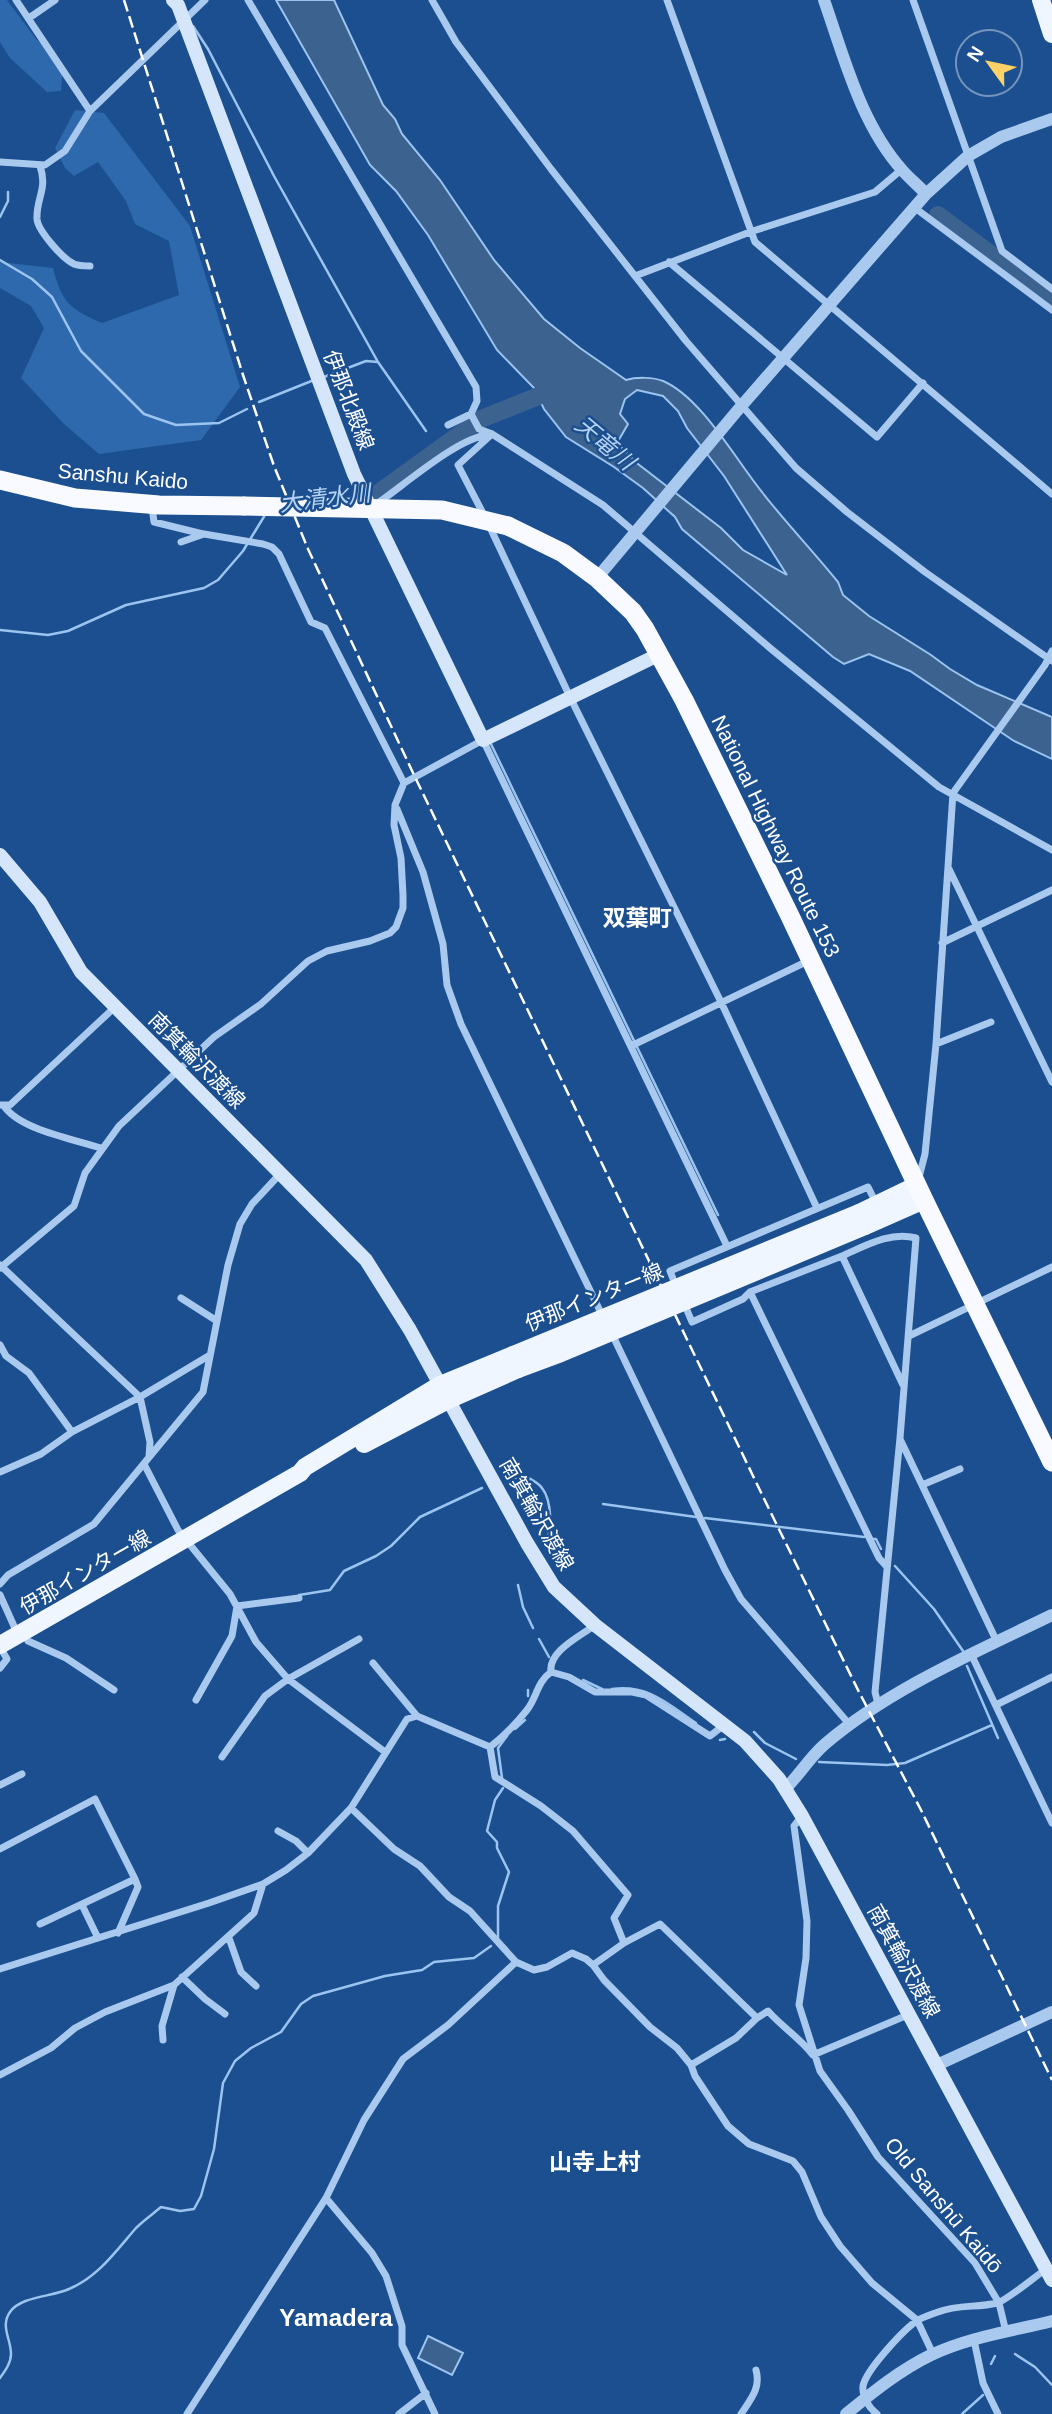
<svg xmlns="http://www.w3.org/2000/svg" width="1052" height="2414" viewBox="0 0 1052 2414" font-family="Helvetica,'Noto Sans JP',sans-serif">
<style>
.green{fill:#2e69ad}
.water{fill:#3c6290;stroke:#9cc4f0;stroke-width:2;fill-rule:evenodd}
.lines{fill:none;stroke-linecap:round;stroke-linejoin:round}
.stream{stroke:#9cc4f0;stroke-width:2.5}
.river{stroke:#3c6290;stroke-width:18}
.minor{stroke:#a9c9ee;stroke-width:7}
.tertiary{stroke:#a9c9ee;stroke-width:12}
.secondary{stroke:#d6e6fa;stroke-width:14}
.primary{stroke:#f0f6ff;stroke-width:18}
.trunk{stroke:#f8faff;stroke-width:19}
.rail{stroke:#fff;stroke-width:2.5;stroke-dasharray:12 5;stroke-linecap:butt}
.primary-bridge{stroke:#f0f6ff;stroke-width:18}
.trunk-bridge{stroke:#f8faff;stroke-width:19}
.labels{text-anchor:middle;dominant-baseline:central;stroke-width:5;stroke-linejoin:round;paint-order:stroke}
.street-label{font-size:21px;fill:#fff;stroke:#1b4f8f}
.water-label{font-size:23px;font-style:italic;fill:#b5d3f5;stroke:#1b4f8f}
.neighbourhood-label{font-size:23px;font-weight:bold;fill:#fff;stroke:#1b4f8f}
.quarter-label{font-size:24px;font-weight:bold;fill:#fff;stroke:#1b4f8f}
</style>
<rect width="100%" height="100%" fill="#1b4f8f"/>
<!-- green -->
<path class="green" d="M0,0H7L36,39L63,63L61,91L47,92L10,58L0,42Z
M75,110L104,113L190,226L240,387L201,440L99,454L64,424L21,378L44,328L31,306L0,288V262L53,268C62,303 70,309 102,323L179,295L169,241L135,224L126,201L98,162L74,176L65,168L55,148Z"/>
<!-- water -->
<path class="water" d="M276,0H334L383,105L395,119L402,134L440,180L494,260L544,319L580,348L626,380C636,377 653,377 663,381C701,397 736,460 762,492C786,523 813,551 838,582L843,595L869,616L931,655L950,669L977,685L1052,717V759L1014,741L910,671L869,654L844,664L833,657L682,529L675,517L643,488L614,467L566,437L544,409L534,388L497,350L428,235L396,191L370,165ZM637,390L663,396L678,411L687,428L724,476L787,575L743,550L721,528L638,464L617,443L628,424L620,414L625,399Z
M428,2336L463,2353L452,2375L418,2358Z"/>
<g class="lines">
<!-- stream -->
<path class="stream" d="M193,26L208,49L274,176L378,362
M0,217L8,201V192
M0,260L32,279L52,297L81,351L144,414L176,425L219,423L247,409
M324,377L366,361L378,362L426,431
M259,402L314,380
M436,444L439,447
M345,499L359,498
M0,630L48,635L68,631L126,605L204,588L218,580L243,551L265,515
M491,744L718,1215
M509,1480L523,1475C530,1479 538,1482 542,1488C551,1499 554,1533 544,1543
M603,1504L696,1517
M705,1518L864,1537
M873,1539H876L881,1549
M895,1566L934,1609L963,1651
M518,1585L523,1607L533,1628
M299,1595L330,1590L344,1571L376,1556L391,1546L420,1517L482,1488
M539,1639L549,1657
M967,1666L998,1738
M583,1680L602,1689
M612,1689C648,1684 668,1704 696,1723
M528,1696V1690
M515,1729L525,1720
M754,1732L765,1743L796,1759
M720,1740L725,1739
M819,1762L887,1765L905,1763L992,1725
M502,1778L498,1748L507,1736
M498,1937V1906L509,1872L497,1848V1842L487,1831L495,1800L503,1788
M1015,2354L1035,2367L1052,2385
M991,2364L995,2356
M0,2378C5,2371 11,2363 11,2354C11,2339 0,2326 10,2312C21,2296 52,2297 69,2289C98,2277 116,2251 136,2228C144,2220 153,2214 161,2207L180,2211L194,2209L201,2196L214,2149L223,2083L235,2061L251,2048L281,2032L301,2004L313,1996L385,1976L422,1970L434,1962L474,1958L491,1946
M962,2414L983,2395"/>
<!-- river -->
<path class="river" d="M938,215L1052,300
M373,497L481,419L546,393"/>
<!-- minor -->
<path class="minor" d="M16,0L90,111
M248,0L476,387L477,401L471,414L448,425
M432,0L456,42L551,169L686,341L796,468L847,512L925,572L1052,661
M667,0L755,242L1052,494
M913,0L1002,251L1052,289
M29,18L55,0
M0,162L45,165L65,151L90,111L205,0
M40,166C48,189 36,198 37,219C38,231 63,259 74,264C79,266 85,266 90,266
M915,208L1052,310
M669,262L877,437L923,383
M635,276L750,232L875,192L901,170
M471,414L479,429L492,434L603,505L770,648L939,787L1052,850
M492,434L458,465L487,521L570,697L721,1002L817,1208
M378,503C404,485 459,437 488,435
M152,507L154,522L203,534
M181,542L204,534L263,544L272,547L279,554L311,622L325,628L404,783
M397,809L423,872L443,944L447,985L461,1024L603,1317
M949,869L1052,1082
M942,943L1052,890
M936,1044L991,1022
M631,1046L810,960
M0,1105H10L115,1007
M4,1106C20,1130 74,1139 101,1148
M919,1177L925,1154L936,1044L953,793L1045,665L1052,651
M842,1256C865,1246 890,1231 916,1238L900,1438L875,1692L878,1704
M0,1265L140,1397L150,1442L149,1457
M0,1268L74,1206L85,1173L119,1126L214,1037L261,1004L308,961L327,951L370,941L390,933L396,927L403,908V895L401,858L394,825L395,805L404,783L483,740L727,1246
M677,1289L670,1271L868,1187L877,1205
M750,1292L842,1256L903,1385
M181,1298L217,1321
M684,1303L692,1322L743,1299L750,1292L879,1558L887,1567
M612,1334L725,1570L741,1599L850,1725
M909,1336L1052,1267
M0,1345L6,1356L29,1373L72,1432
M900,1439L997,1642
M144,1464L178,1530L230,1594L256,1642L288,1679L385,1752
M0,1472L41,1454L72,1432L140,1397L210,1355
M922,1485L960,1469
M0,1584L8,1575L94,1524L203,1392L228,1265L240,1224L252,1204L280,1174
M0,1595L18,1635
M28,1641L66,1658L114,1690
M0,1647L7,1659L0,1668
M971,1654L1052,1823
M373,1663L417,1716
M551,1672L569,1677L595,1692H632L646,1695L710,1736L724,1725
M551,1672C548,1651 581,1636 595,1625
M196,1700L232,1636L237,1606L299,1598
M996,1705L1052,1677
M490,1747L495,1777L541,1806L573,1831L628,1895L614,1918L624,1943
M490,1747C504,1736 516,1724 527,1710C537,1697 537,1682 551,1672
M222,1757L265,1696L288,1679L359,1639
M0,1785L22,1774
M351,1808L394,1849L420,1866L449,1897L470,1911L516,1962L534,1970L547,1967L572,1953L586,1959L593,1965L604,1980L650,2027L677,2048L691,2065L695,2076L728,2126L749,2144L793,2161L802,2172L821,2217L840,2246L872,2283L917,2320L933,2354
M802,1816L794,1826L807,1921L806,1958L799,2005L820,2071L848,2110L878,2157L975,2263L999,2303L1006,2332
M278,1831L296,1841L308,1853
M0,1849L95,1799L135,1879
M82,1905L98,1938
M40,1924L135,1879L138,1887L118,1933
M229,1938L241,1972L256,1986
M593,1965L624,1943L660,1924L757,2018L736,2038L691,2065
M0,1969L209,1903L263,1884L286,1870L308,1853L351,1808L407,1719L417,1716L490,1747
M182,1977L205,1999L225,2014
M174,1985L254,1913L263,1884
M757,2018L768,2011C782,2027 800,2038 813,2055L910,2014
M0,2075L51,2048L75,2028L105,2012L174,1985L162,2026L163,2040
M326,2198L372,2253L386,2276L402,2326V2345L435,2414
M974,2340L983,2383L998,2414
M187,2414L326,2198L364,2120L403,2059L448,2025L516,1962
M399,2414L426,2393
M741,2414C751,2399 761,2388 756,2370
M877,2414C869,2408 862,2397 863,2386C866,2370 904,2329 918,2320C924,2317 932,2314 938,2312C958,2304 977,2308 997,2303C1006,2301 1036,2276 1046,2269"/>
<!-- tertiary -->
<path class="tertiary" d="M824,0C844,57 861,125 903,171C910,179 919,186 926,194
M597,578L737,411L926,194L968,156L1001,137L1052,119
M786,1788C800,1774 810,1757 825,1744C889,1689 976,1652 1052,1615
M937,2065L1052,2012
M846,2414C873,2392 900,2370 931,2355C969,2337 1012,2331 1052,2321"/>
<!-- secondary -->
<path class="secondary" d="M173,0L178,5L354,474L483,740L660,654
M0,855L40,902L81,972L366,1260L410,1330L527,1543L554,1587L595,1625L745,1741L779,1779L802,1816L1052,2280"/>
<!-- primary -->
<path class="primary" d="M1041,0L1052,34
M859,1213L917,1185
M865,1226L924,1200
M364,1444L448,1400L518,1369
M0,1645L300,1473L305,1467L440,1385L513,1355"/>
<!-- trunk -->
<path class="trunk" d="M0,480L75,498L159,505L244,506
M508,526L563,553L597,578L633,612L645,629L684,700L790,916L924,1200L1052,1462"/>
<!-- rail -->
<path class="rail" d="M124,0L243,375L274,466L308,549L414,775L770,1511L859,1692L921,1810L1052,2080"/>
<!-- primary-bridge -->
<path class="primary-bridge" d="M513,1355L859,1213
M518,1369L561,1353L865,1226"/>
<!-- trunk-bridge -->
<path class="trunk-bridge" d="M244,506L442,510L508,526"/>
</g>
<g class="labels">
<!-- street labels -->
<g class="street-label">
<text transform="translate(349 400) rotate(69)">伊那北殿線</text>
<text transform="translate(123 476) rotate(5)">Sanshu Kaido</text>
<text transform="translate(776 836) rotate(64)">National Highway Route 153</text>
<text transform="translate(197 1060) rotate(45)">南箕輪沢渡線</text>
<text transform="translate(594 1297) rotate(-22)">伊那インター線</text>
<text transform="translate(537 1514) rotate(60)">南箕輪沢渡線</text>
<text transform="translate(85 1572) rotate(-30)">伊那インター線</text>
<text transform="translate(904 1961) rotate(61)">南箕輪沢渡線</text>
<text transform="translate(944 2205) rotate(50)">Old Sanshū Kaidō</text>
</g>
<!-- water labels -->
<g class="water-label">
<text transform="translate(605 443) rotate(40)">天竜川</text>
<text transform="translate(325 498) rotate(-7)">大清水川</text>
</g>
<!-- neighbourhood labels -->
<g class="neighbourhood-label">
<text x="637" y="918">双葉町</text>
<text x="595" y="2162">山寺上村</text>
</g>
<!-- quarter labels -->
<g class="quarter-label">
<text x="336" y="2317">Yamadera</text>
</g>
</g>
<!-- north arrow -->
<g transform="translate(989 63) rotate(303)"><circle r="33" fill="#1b4f8f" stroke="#7695bc" stroke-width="2"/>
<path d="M0-5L12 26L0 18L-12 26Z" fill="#ffd166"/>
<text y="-10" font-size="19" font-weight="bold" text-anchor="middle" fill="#ffffff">N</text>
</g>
</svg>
